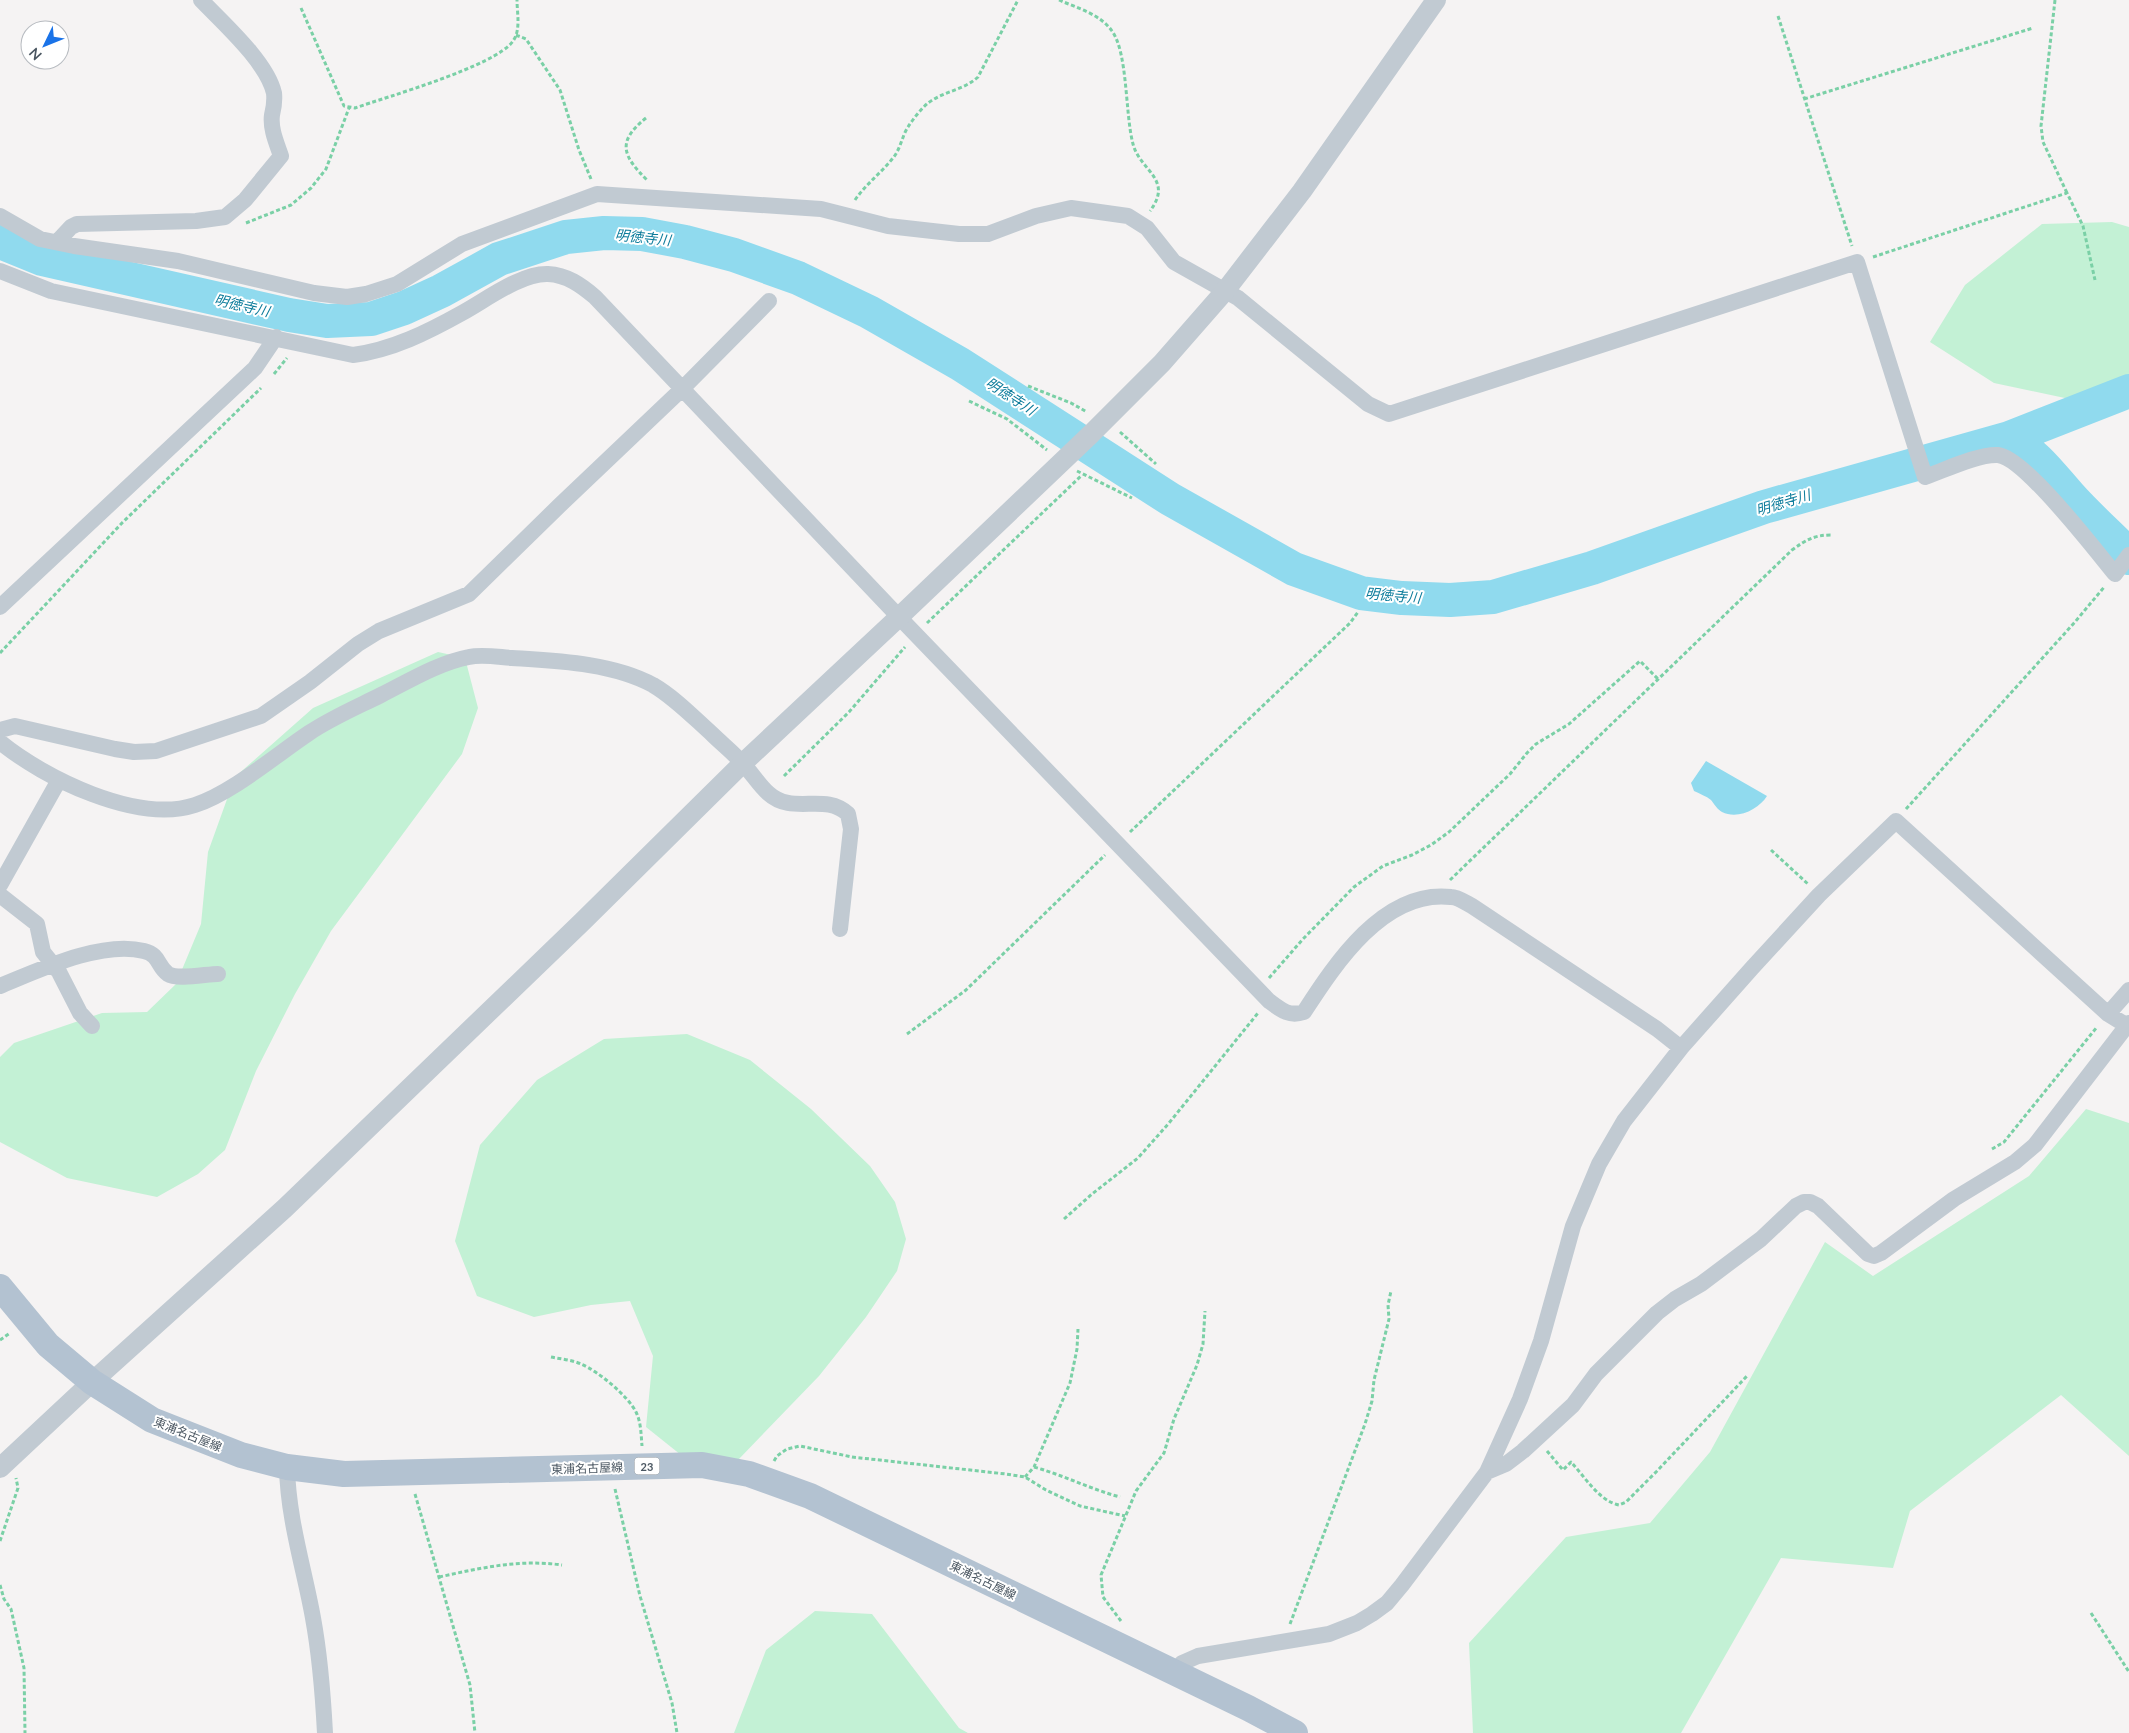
<svg xmlns="http://www.w3.org/2000/svg" width="2129" height="1733" viewBox="0 0 2129 1733" font-family="Lato,'Noto Sans JP',sans-serif">
<style>
.green{fill:#c3f1d5}
.water{fill:#90daee}
.lines{fill:none;stroke-linecap:round;stroke-linejoin:round}
.river{stroke:#90daee;stroke-width:34}
.path{stroke:#7ad0a6;stroke-width:3;stroke-dasharray:4 2.5;stroke-linecap:butt}
.minor{stroke:#c1cad2;stroke-width:16}
.tertiary{stroke:#c1cad2;stroke-width:20}
.primary{stroke:#b3c2d1;stroke-width:26}
.labels{text-anchor:middle;dominant-baseline:central;stroke-width:4;stroke-linejoin:round;paint-order:stroke}
.shield{fill:#fff;stroke:#808990;stroke-width:1}
.shield-label{font-size:11px;font-weight:bold;fill:#4a5661}
.street-label{font-size:12px;fill:#4a5661;stroke:#fff}
.water-label{font-size:14px;font-style:italic;fill:#0c7c9b;stroke:#fff}
</style>
<rect width="100%" height="100%" fill="#f5f3f3"/>
<!-- green -->
<path class="green" d="M2112,222L2129,227V401L2093,404L1994,383L1930,342L1965,285L2042,224Z
M438,652L465,658L478,708L462,754L331,931L295,994L256,1071L225,1150L198,1174L157,1197L67,1178L0,1142V1057L14,1043L102,1013L147,1012L176,984L201,924L208,852L235,777L313,708Z
M687,1034L750,1060L811,1109L870,1166L895,1202L906,1239L897,1271L866,1317L819,1376L738,1460L681,1455L646,1427L653,1356L630,1301L591,1305L534,1317L477,1296L455,1241L480,1145L537,1080L604,1039Z
M2086,1109L2129,1123V1456L2061,1395L1910,1511L1893,1568L1781,1558L1681,1733H1473L1469,1643L1566,1537L1650,1523L1710,1452L1825,1242L1873,1276L2029,1176Z
M815,1611L872,1614L959,1728L968,1733H734L766,1650Z"/>
<!-- water -->
<path class="water" d="M1706,761L1767,796C1759,809 1738,820 1722,812C1718,810 1714,804 1711,800C1706,796 1700,794 1694,791L1691,783Z"/>
<g class="lines">
<!-- river -->
<path class="river" d="M0,242L42,259L289,315L327,321L371,319L404,308L441,291L499,259L566,237L604,233L642,234L685,242L734,255L798,278L869,312L960,364L1170,499L1294,569L1361,593L1402,598L1450,600L1493,597L1592,568L1764,507L2009,438L2129,391
M2009,438C2038,456 2048,471 2070,496C2087,515 2107,533 2125,551L2129,558"/>
<!-- path -->
<path class="path" d="M1059,0C1077,8 1100,14 1112,31C1128,53 1125,114 1133,144C1140,171 1174,179 1150,211
M2055,0L2041,126L2043,142L2067,193
M301,8L344,106L355,108C386,97 496,66 513,41C521,30 517,13 517,0
M1778,16L1852,246
M516,35L526,39L560,90L579,150L591,179
M1804,99L2033,28
M646,118C616,142 623,156 647,180
M855,200C866,184 881,173 893,158C901,148 902,136 908,127C913,119 921,109 928,103C944,91 964,90 978,77L1018,0
M246,223L291,205L311,188L326,169L349,108
M1873,257L2067,193L2083,226L2095,280
M274,374L287,358
M1028,386L1071,403L1087,412
M969,401L1007,419L1047,450
M1120,432L1156,464
M1077,471L1132,498
M927,623L1082,475
M0,653L122,523L261,388
M784,776L849,712L905,647
M1906,809L2075,622L2105,586
M1130,832L1350,623L1358,612
M1771,850L1808,884
M1450,880L1792,550C1806,540 1814,535 1831,535
M1269,978L1303,939L1354,887L1383,866L1412,855L1431,845L1449,832L1510,774L1527,753L1536,744L1569,724L1640,661L1658,679
M907,1034L966,990L1105,855
M1992,1149L2004,1142L2097,1027
M1064,1219L1092,1194L1138,1158L1169,1123L1258,1013
M0,1340L10,1333
M551,1357C561,1359 572,1360 581,1364C598,1371 628,1396 636,1412C641,1422 641,1434 642,1446
M1547,1451L1563,1470L1571,1462C1585,1477 1599,1501 1619,1505L1626,1502L1657,1471L1747,1376
M774,1461L777,1456L787,1449L800,1446L852,1457L1006,1474L1025,1477L1046,1490L1080,1506L1125,1516
M1034,1467C1063,1475 1090,1489 1120,1497
M1025,1477L1034,1467L1070,1383L1077,1349L1078,1329
M615,1489L640,1596L672,1703L677,1733
M415,1494L470,1685L475,1733
M0,1541L18,1488L16,1478
M439,1577C481,1568 519,1559 562,1565
M0,1585L4,1599L11,1609L24,1668L25,1733
M2091,1613L2129,1672
M1121,1621L1103,1597L1101,1575L1136,1491L1164,1453L1174,1419L1197,1365L1203,1344L1205,1311
M1290,1624L1365,1424L1372,1401L1374,1380L1389,1319L1388,1305L1391,1291"/>
<!-- minor -->
<path class="minor" d="M0,216L40,239L74,246L178,261L314,293L347,297L366,294L397,284L462,244L597,194L821,209L888,226L959,234H988L1036,216L1071,208L1128,216L1147,228L1174,262L1238,298L1368,404L1389,414L1857,262L1925,477C1945,470 1978,454 1998,455C2025,458 2096,551 2115,574L2129,555
M57,242L71,227L77,224L196,221L225,217L245,200L281,156C277,144 270,129 272,115C274,107 275,102 274,93C267,62 223,23 201,0
M0,271L51,291L353,355C392,350 428,332 462,313C486,300 521,273 548,274C567,275 581,285 595,297L899,617L1269,1001C1281,1010 1289,1017 1304,1012C1335,964 1384,889 1451,897C1458,897 1466,903 1472,906L1657,1029L1681,1048
M0,607L255,368L276,337
M0,730L15,726L115,749L134,752L156,751L261,716L310,682L358,644L379,631L469,594L560,505L682,389L769,301
M0,742C44,778 137,824 195,805C232,793 276,755 309,733C331,718 357,707 381,695C409,681 438,663 469,657C482,654 498,657 512,658C558,661 612,663 653,685C675,698 693,717 712,734C722,744 734,753 743,764C752,773 759,785 768,793C793,816 824,792 848,814L851,829L840,929
M0,885L59,780
M0,895L37,924L43,952L59,972L80,1013L92,1026
M0,986C39,970 102,940 144,951C160,955 157,966 168,974C177,980 207,974 218,974
M2108,1014L2129,990
M287,1467C288,1519 304,1568 313,1618C320,1656 323,1695 325,1733
M1487,1472L1506,1464L1523,1451L1573,1405L1596,1374L1657,1313L1675,1299L1701,1284L1761,1239L1796,1206L1804,1202H1810L1818,1206L1868,1254L1874,1256L1881,1253L1954,1199L2015,1162L2035,1145L2129,1023
M1174,1674L1182,1663L1198,1656L1329,1634L1357,1623L1372,1614L1387,1603L1402,1585L1487,1472L1520,1399L1541,1341L1573,1226L1599,1164L1624,1121L1681,1048L1752,968L1819,895L1896,821L2108,1014L2129,1027"/>
<!-- tertiary -->
<path class="tertiary" d="M0,1468L92,1382L285,1208L582,922L743,763L899,617L1091,434L1162,363L1225,291L1302,191L1436,0"/>
<!-- primary -->
<path class="primary" d="M0,1287L48,1345L92,1382L152,1420L241,1455L287,1467L344,1474L702,1465L749,1474L810,1496L1248,1708L1295,1733"/>
</g>
<g class="labels">
<!-- shield labels -->
<rect class="shield" x="634.5" y="1457.5" width="25" height="17" rx="4"/>
<g class="shield-label">
<text x="647" y="1466">23</text>
</g>
<!-- street labels -->
<g class="street-label">
<text transform="translate(188 1434) rotate(22)">東浦名古屋線</text>
<text transform="translate(587 1468) rotate(-2)">東浦名古屋線</text>
<text transform="translate(983 1580) rotate(26)">東浦名古屋線</text>
</g>
<!-- water labels -->
<g class="water-label">
<text transform="translate(643 237) rotate(6)">明徳寺川</text>
<text transform="translate(242 305) rotate(13)">明徳寺川</text>
<text transform="translate(1011 396) rotate(33)">明徳寺川</text>
<text transform="translate(1783 502) rotate(-17)">明徳寺川</text>
<text transform="translate(1393 595) rotate(5)">明徳寺川</text>
</g>
</g>
<!-- north arrow -->
<g transform="translate(45 45) rotate(227)"><circle r="24" fill="#ffffff" stroke="#b7bbc0"/>
<path d="M0-4L9 19L0 12L-9 19Z" fill="#1a73e8"/>
<text y="-8" font-size="14" font-weight="bold" text-anchor="middle" fill="#4a5661">N</text>
</g>
</svg>
